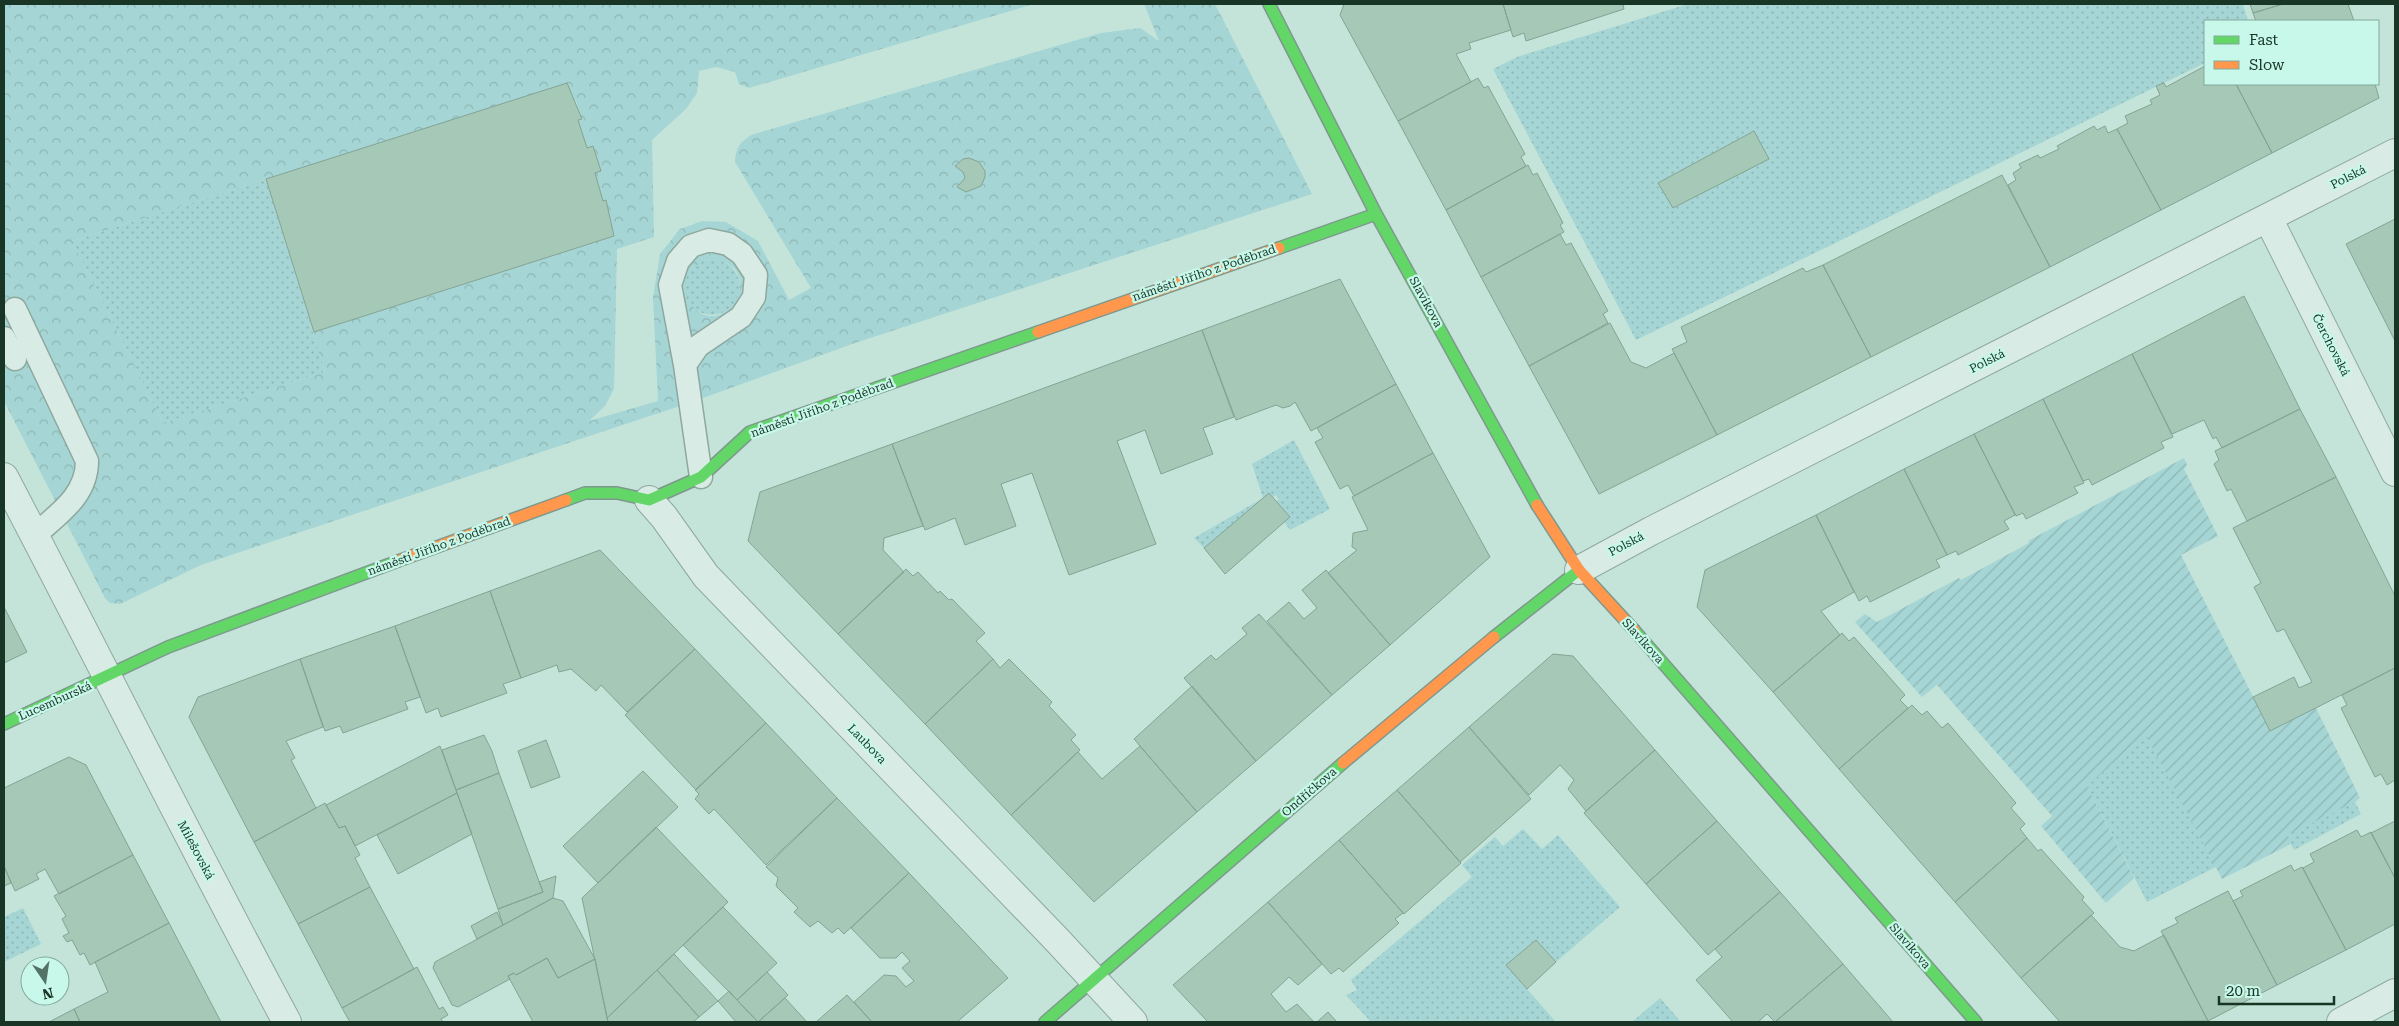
<svg xmlns="http://www.w3.org/2000/svg" width="2399" height="1026" viewBox="0 0 2399 1026" font-family="'Roboto Serif',serif">
<style>
.grass{fill:url(#grass-dots);fill-rule:evenodd}
.forest{fill:url(#forest-crowns);fill-rule:evenodd}
.garden{fill:url(#garden-furrows)}
.building{fill:#a5c8b7;stroke:#84a395}
.lines{fill:none;stroke-linecap:round;stroke-linejoin:round}
.lane-casing{stroke:#8fa89e;stroke-width:25}
.street-casing{stroke:#8fa89e;stroke-width:30}
.fast-casing{stroke:#7f988e;stroke-width:14}
.slow-casing{stroke:#7f988e;stroke-width:14}
.lane{stroke:#d8ebe5;stroke-width:22}
.street{stroke:#d8ebe5;stroke-width:28}
.fast{stroke:#63d668;stroke-width:11}
.slow{stroke:#ff974d;stroke-width:11}
.labels{text-anchor:middle;dominant-baseline:central;stroke-width:4.5;stroke-linejoin:round;paint-order:stroke}
.street-label{font-size:12px;fill:#183526;stroke:#c7f8ea}
</style>
<defs>
<pattern id="grass-dots" width="8" height="8" patternUnits="userSpaceOnUse" patternTransform="scale(1.25)"><rect width="8" height="8" fill="#a5d5d4"/><path d="M2 2h.1M6 6h.1" fill="none" stroke="#8db7b6" stroke-width="1.8" stroke-linecap="round"/></pattern>
<pattern id="forest-crowns" width="20" height="18" patternUnits="userSpaceOnUse" patternTransform="scale(1.25)"><rect width="20" height="18" fill="#a5d5d4"/><path d="M2 6a3 3 0 1 1 6 0M12 15a3 3 0 1 1 6 0" fill="none" stroke="#8db7b6"/></pattern>
<pattern id="garden-furrows" width="10" height="10" patternUnits="userSpaceOnUse" patternTransform="scale(1.25)"><rect width="10" height="10" fill="#a5d5d4"/><path d="M-1 1l2-2M0 10L10 0M9 11l2-2" fill="none" stroke="#8db7b6"/></pattern>
</defs>
<rect width="100%" height="100%" fill="#c4e4da"/>
<!-- grass -->
<path class="grass" d="M1688,4H2243L2248,21H2205V63L1636,340L1493,69L1517,57ZM1754,131L1769,159L1673,208L1658,183Z
M266,179L325,372L163,423L72,241Z
M684 287a28 28 0 1 1 56 0a28 28 0 1 1-56 0Z
M1294,440L1330,509L1290,530L1284,522L1276,501L1279,499L1276,495L1273,497L1269,493L1263,498L1204,548L1194,538L1263,498L1252,464Z
M2147,734L2216,867L2147,902L2087,786Z
M2355,802L2361,814L2294,850L2286,835Z
M1523,829L1542,849L1558,835L1620,907L1556,962L1536,940L1506,965L1556,1022H1371L1346,995L1357,990L1351,980L1472,877L1462,865L1495,837L1503,846Z
M23,908L41,944L4,962V917Z
M1660,998L1681,1022H1632Z"/>
<!-- forest -->
<path class="forest" d="M4,4H1034L749,88L739,84L735,72L716,67L699,71L697,93L686,109L652,140L654,237L617,249L614,389L605,406L589,421L658,401L653,297L660,254L680,229L702,221L726,222L758,241L789,300L811,288L735,162C736,148 739,143 751,135L1101,33L1140,28L1159,41L1144,4H1215L1312,194L855,343L689,403L201,565L120,604L110,603L105,598L4,401ZM573,101H576L582,119L578,120L587,148L593,146L601,171L595,173L603,201L606,200L614,236L314,332L266,179ZM969,158C983,162 989,173 981,186L966,192L958,187L965,178L963,172L955,166L963,159ZM266,179L325,372L163,423L72,241ZM709,259C771,262 727,344 692,306C675,287 689,265 709,259Z"/>
<!-- garden -->
<path class="garden" d="M2184,458L2187,465L2184,469L2218,536L2181,555L2270,730L2316,708L2360,798L2355,802L2287,835L2291,844L2222,879L2146,735L2087,786L2134,878L2106,903L2041,826L2052,816L1937,685L1922,697L1855,622L1865,614L1877,622L1959,578L1961,580L2029,543L2028,541Z"/>
<!-- building -->
<path class="building" d="M1344,4H1503L1511,30L1469,43L1471,49L1456,54L1471,82L1398,121L1340,15Z
M1503,4H1623L1624,9L1526,41L1524,33L1513,37Z
M2250,4H2283L2253,13Z
M2283,4H2348L2354,21H2256L2253,13Z
M2205,66V84H2236L2272,153L2161,210L2117,129L2128,123L2125,116L2152,104L2150,100L2160,95L2156,86L2164,83L2166,87Z
M1478,78L1484,88L1488,86L1525,154L1521,157L1526,166L1446,210L1398,121Z
M567,83L582,119L578,120L587,148L593,146L601,171L595,173L603,201L606,200L614,236L314,332L266,179Z
M2236,84H2375L2379,98L2272,153Z
M2094,126L2097,130L2105,126L2108,133L2117,129L2161,210L2050,267L2008,185L2016,180L2013,173L2021,168L2019,164L2038,155L2040,158L2059,149L2057,146Z
M1754,131L1769,159L1673,208L1658,183Z
M969,158L979,162L985,171V177L981,186L966,192L957,187L965,178L963,172L955,166L963,159Z
M1528,165L1533,175L1537,173L1563,223L1560,225L1564,232L1481,277L1446,210Z
M2002,175L2050,267L1871,357L1823,265Z
M2395,219V341L2346,244Z
M1560,234L1566,245L1571,243L1608,311L1603,314L1608,323L1529,366L1481,277Z
M1823,265L1871,357L1717,435L1672,349L1687,342L1681,327L1803,268L1806,272Z
M1340,279L1396,384L1311,431L1295,402L1290,406L1283,408L1276,405L1236,420L1202,330Z
M2244,296L2300,409L2222,448L2216,437L2213,439L2204,420L2172,434L2132,354Z
M1610,323L1631,362L1646,368L1674,353L1717,435L1599,494L1529,366Z
M1202,330L1234,417L1203,428L1213,454L1161,474L1145,430L1117,441L1156,544L1069,575L1032,473L1001,484L1016,526L965,545L955,518L925,530L892,444Z
M2132,354L2173,437L2161,442L2164,448L2092,485L2089,479L2083,481L2043,399Z
M1396,384L1433,453L1354,496L1348,485L1340,489L1315,442L1323,438L1317,428Z
M2043,399L2084,483L2074,487L2078,493L2026,519L2023,513L2016,516L1974,434Z
M2300,409L2336,477L2247,521L2231,489L2227,491L2214,464L2219,460L2215,451Z
M1974,434L2015,515L2004,521L2009,529L1958,555L1956,551L1947,555L1904,469Z
M892,444L923,526L884,538L883,550L904,572L838,634L748,541L760,492Z
M1433,453L1490,557L1390,645L1328,573L1357,550L1352,547L1353,533L1368,530L1352,497Z
M1904,469L1947,555L1936,560L1940,567L1870,602L1867,596L1859,601L1816,515Z
M2336,477L2395,596V668L2270,731L2253,697L2294,677L2299,688L2312,682L2284,629L2277,632L2254,587L2261,583L2233,528Z
M1269,493L1290,517L1225,574L1204,548Z
M1816,515L1854,592L1821,611L1840,635L1773,692L1697,607L1705,570Z
M600,550L695,649L627,712L601,685L596,691L571,669L559,672L557,665L521,678L490,591Z
M906,569L913,576L918,572L938,593L940,591L949,600L952,599L985,633L976,641L993,659L925,724L838,634Z
M1326,570L1390,645L1332,695L1267,621L1289,602L1304,619L1317,608L1302,590Z
M490,591L521,678L503,684L507,693L441,717L438,708L426,713L395,626Z
M4,607L27,652L4,663Z
M1259,614L1332,695L1256,761L1184,678L1211,655L1216,660L1247,634L1242,628Z
M395,626L420,697L405,702L408,709L343,733L340,726L325,731L300,659Z
M1842,633L1849,641L1854,637L1905,695L1900,700L1908,708L1839,769L1773,692Z
M695,649L766,723L696,790L625,715Z
M1553,654L1573,656L1655,750L1586,811L1568,789L1574,780L1560,765L1529,795L1469,727Z
M300,659L323,727L286,741L295,758L291,760L316,808L254,842L189,717L198,697Z
M993,659L1000,668L1009,659L1052,702L1049,706L1076,735L1071,740L1080,750L1011,815L925,724Z
M2395,668V780L2387,785L2381,774L2375,777L2341,708L2347,705L2342,695Z
M1192,686L1256,761L1197,812L1134,739Z
M1912,705L1922,715L1927,711L1942,728L1948,723L2016,803L2011,808L2025,824L2020,829L2027,838L1955,902L1839,769Z
M766,723L837,798L766,865L714,809L709,814L695,799L699,794L695,790Z
M1469,727L1531,799L1460,862L1397,790Z
M484,735L492,751L499,773L456,790L442,750Z
M546,740L560,777L531,788L518,751Z
M440,746L457,793L355,846L345,826L339,828L326,805Z
M1140,746L1197,812L1094,902L1011,815L1078,752L1102,779Z
M1655,750L1717,821L1646,884L1584,813Z
M69,757L86,765L133,855L59,894L45,869L36,874L39,879L15,891L4,866V788Z
M643,771L678,807L598,883L563,846Z
M499,773L543,892L498,909L456,790Z
M1397,790L1461,863L1404,914L1339,840Z
M457,793L472,834L398,874L377,835Z
M837,798L909,873L844,934L838,928L832,933L818,921L810,927L794,912L798,908L776,886L778,878L766,867Z
M325,803L339,828L345,826L360,855L355,858L370,887L298,924L254,842Z
M1717,821L1780,892L1708,955L1646,884Z
M2395,821V878L2371,833Z
M656,827L728,902L607,1018L582,898Z
M2357,830L2361,837L2371,832L2395,878V924L2346,950L2303,868L2314,862L2310,854Z
M2027,838L2038,851L2041,849L2084,897L2082,900L2094,913L2021,978L1955,902Z
M1339,840L1403,913L1395,919L1399,923L1343,972L1339,968L1331,974L1268,902Z
M133,855L169,923L90,965L84,953L80,955L72,940L67,942L63,936L69,933L62,919L66,916L54,896Z
M2291,865L2294,871L2302,867L2346,950L2277,985L2233,901L2243,896L2240,891Z
M4,866L11,883L4,886Z
M909,873L1008,978L957,1022H872L854,1002L884,975L896,976L906,987L914,981L902,968L910,961L902,952L896,958H880L851,928Z
M556,876L553,898L503,925L498,909L543,892L539,882Z
M370,887L414,969L342,1008L298,924Z
M2228,891L2277,985L2208,1021L2161,931L2178,923L2175,918Z
M1780,892L1843,964L1775,1022L1767,1014L1758,1022H1733L1696,980L1722,957L1715,949Z
M553,898L563,901L595,959L558,978L547,958L516,975L514,973L508,976L510,979L458,1007L452,1005L433,968L435,962Z
M1268,902L1322,964L1298,985L1289,977L1271,994L1286,1012L1297,1004L1314,1022H1208L1173,985Z
M723,907L777,963L737,1000L683,945Z
M497,912L503,925L477,939L471,926Z
M2091,915L2120,947L2134,951L2164,935L2208,1021L2060,1022L2021,978Z
M169,923L221,1022H80L74,1009L108,992L95,962Z
M1536,940L1556,962L1527,989L1506,965Z
M674,954L718,1001L699,1017L657,970Z
M547,958L558,978L595,959L608,1022H533L508,976L514,973L516,975Z
M1843,964L1893,1022H1775Z
M417,967L439,1009L443,1007L448,1015L441,1019L443,1022H350L342,1008Z
M657,970L699,1017L693,1022H608L607,1018Z
M767,972L788,995L758,1022L737,1000Z
M729,991L737,1000L758,1022H736L718,1001Z
M847,995L872,1022H816Z
M785,998L807,1022H758Z
M74,1009L80,1022H49Z
M1328,1012L1337,1022H1317Z"/>
<g class="lines">
<defs>
<path id="lane" d="M15,309L87,461C87,496 58,514 35,535
M4,338L15,359
M685,365L698,346L741,317L754,297L756,275L742,254L728,244L709,240L691,246L678,261L670,285L685,365L701,477"/>
<path id="street" d="M2268,218L2395,472
M4,477C99,658 190,842 287,1022
M649,500L664,517L706,576L1058,941L1133,1022
M1579,570L1651,531L2395,153
M2341,1022L2395,993"/>
<path id="fast" d="M1269,4L1376,214L1537,505
M1279,248L1376,214
M566,500L585,493H617L649,500L701,477L750,432L1038,332
M1634,630L1976,1022
M1494,637L1579,570
M4,724L168,647L398,561
M1045,1022L1343,763"/>
<path id="slow" d="M1038,332L1279,248
M1537,505L1579,570L1634,630
M398,561L566,500
M1343,763L1494,637"/>
</defs>
<!-- lane casing -->
<use href="#lane" class="lane-casing"/>
<!-- street casing -->
<use href="#street" class="street-casing"/>
<!-- fast casing -->
<use href="#fast" class="fast-casing"/>
<!-- slow casing -->
<use href="#slow" class="slow-casing"/>
<!-- lane -->
<use href="#lane" class="lane"/>
<!-- street -->
<use href="#street" class="street"/>
<!-- fast -->
<use href="#fast" class="fast"/>
<!-- slow -->
<use href="#slow" class="slow"/>
</g>
<g class="labels">
<!-- street labels -->
<g class="street-label">
<text transform="translate(2348 177) rotate(-27)">Polská</text>
<text transform="translate(1204 273) rotate(-19)">náměstí Jiřího z Poděbrad</text>
<text transform="translate(1426 302) rotate(61)">Slavíkova</text>
<text transform="translate(2331 345) rotate(63)">Čerchovská</text>
<text transform="translate(1987 361) rotate(-27)">Polská</text>
<text transform="translate(822 408) rotate(-20)">náměstí Jiřího z Poděbrad</text>
<text transform="translate(1626 544) rotate(-28)">Polská</text>
<text transform="translate(439 546) rotate(-20)">náměstí Jiřího z Poděbrad</text>
<text transform="translate(1643 641) rotate(48)">Slavíkova</text>
<text transform="translate(55 701) rotate(-24)">Lucemburská</text>
<text transform="translate(867 744) rotate(46)">Laubova</text>
<text transform="translate(1309 792) rotate(-41)">Ondříčkova</text>
<text transform="translate(196 850) rotate(62)">Milešovská</text>
<text transform="translate(1910 946) rotate(49)">Slavíkova</text>
</g>
</g>
<!-- border -->
<rect width="2399" height="1026" fill="none" stroke="#183526" stroke-width="10"/>
<!-- legend -->
<rect x="2204" y="20" width="175" height="65" fill="#c7f8ea" stroke="#81aa9c"/>
<rect x="2214" y="36" width="25" height="8" fill="#63d668" stroke="#81aa9c"/>
<text x="2249" y="45" font-size="15" fill="#183526">Fast</text>
<rect x="2214" y="61" width="25" height="8" fill="#ff974d" stroke="#81aa9c"/>
<text x="2249" y="70" font-size="15" fill="#183526">Slow</text>
<!-- north arrow -->
<g transform="translate(45 981) rotate(167)"><circle r="24" fill="#c7f8ea" stroke="#81aa9c"/>
<path d="M0-4L9 19L0 12L-9 19Z" fill="#547265"/>
<text y="-8" font-size="14" font-weight="bold" text-anchor="middle" fill="#183526">N</text>
</g>
<!-- scale -->
<path d="M2219 996v8h115v-8" fill="none" stroke="#183526" stroke-width="2.5"/>
<text x="2226" y="996" font-size="15" fill="#183526" stroke="#c7f8ea" stroke-width="4" paint-order="stroke">20 m</text>
</svg>
